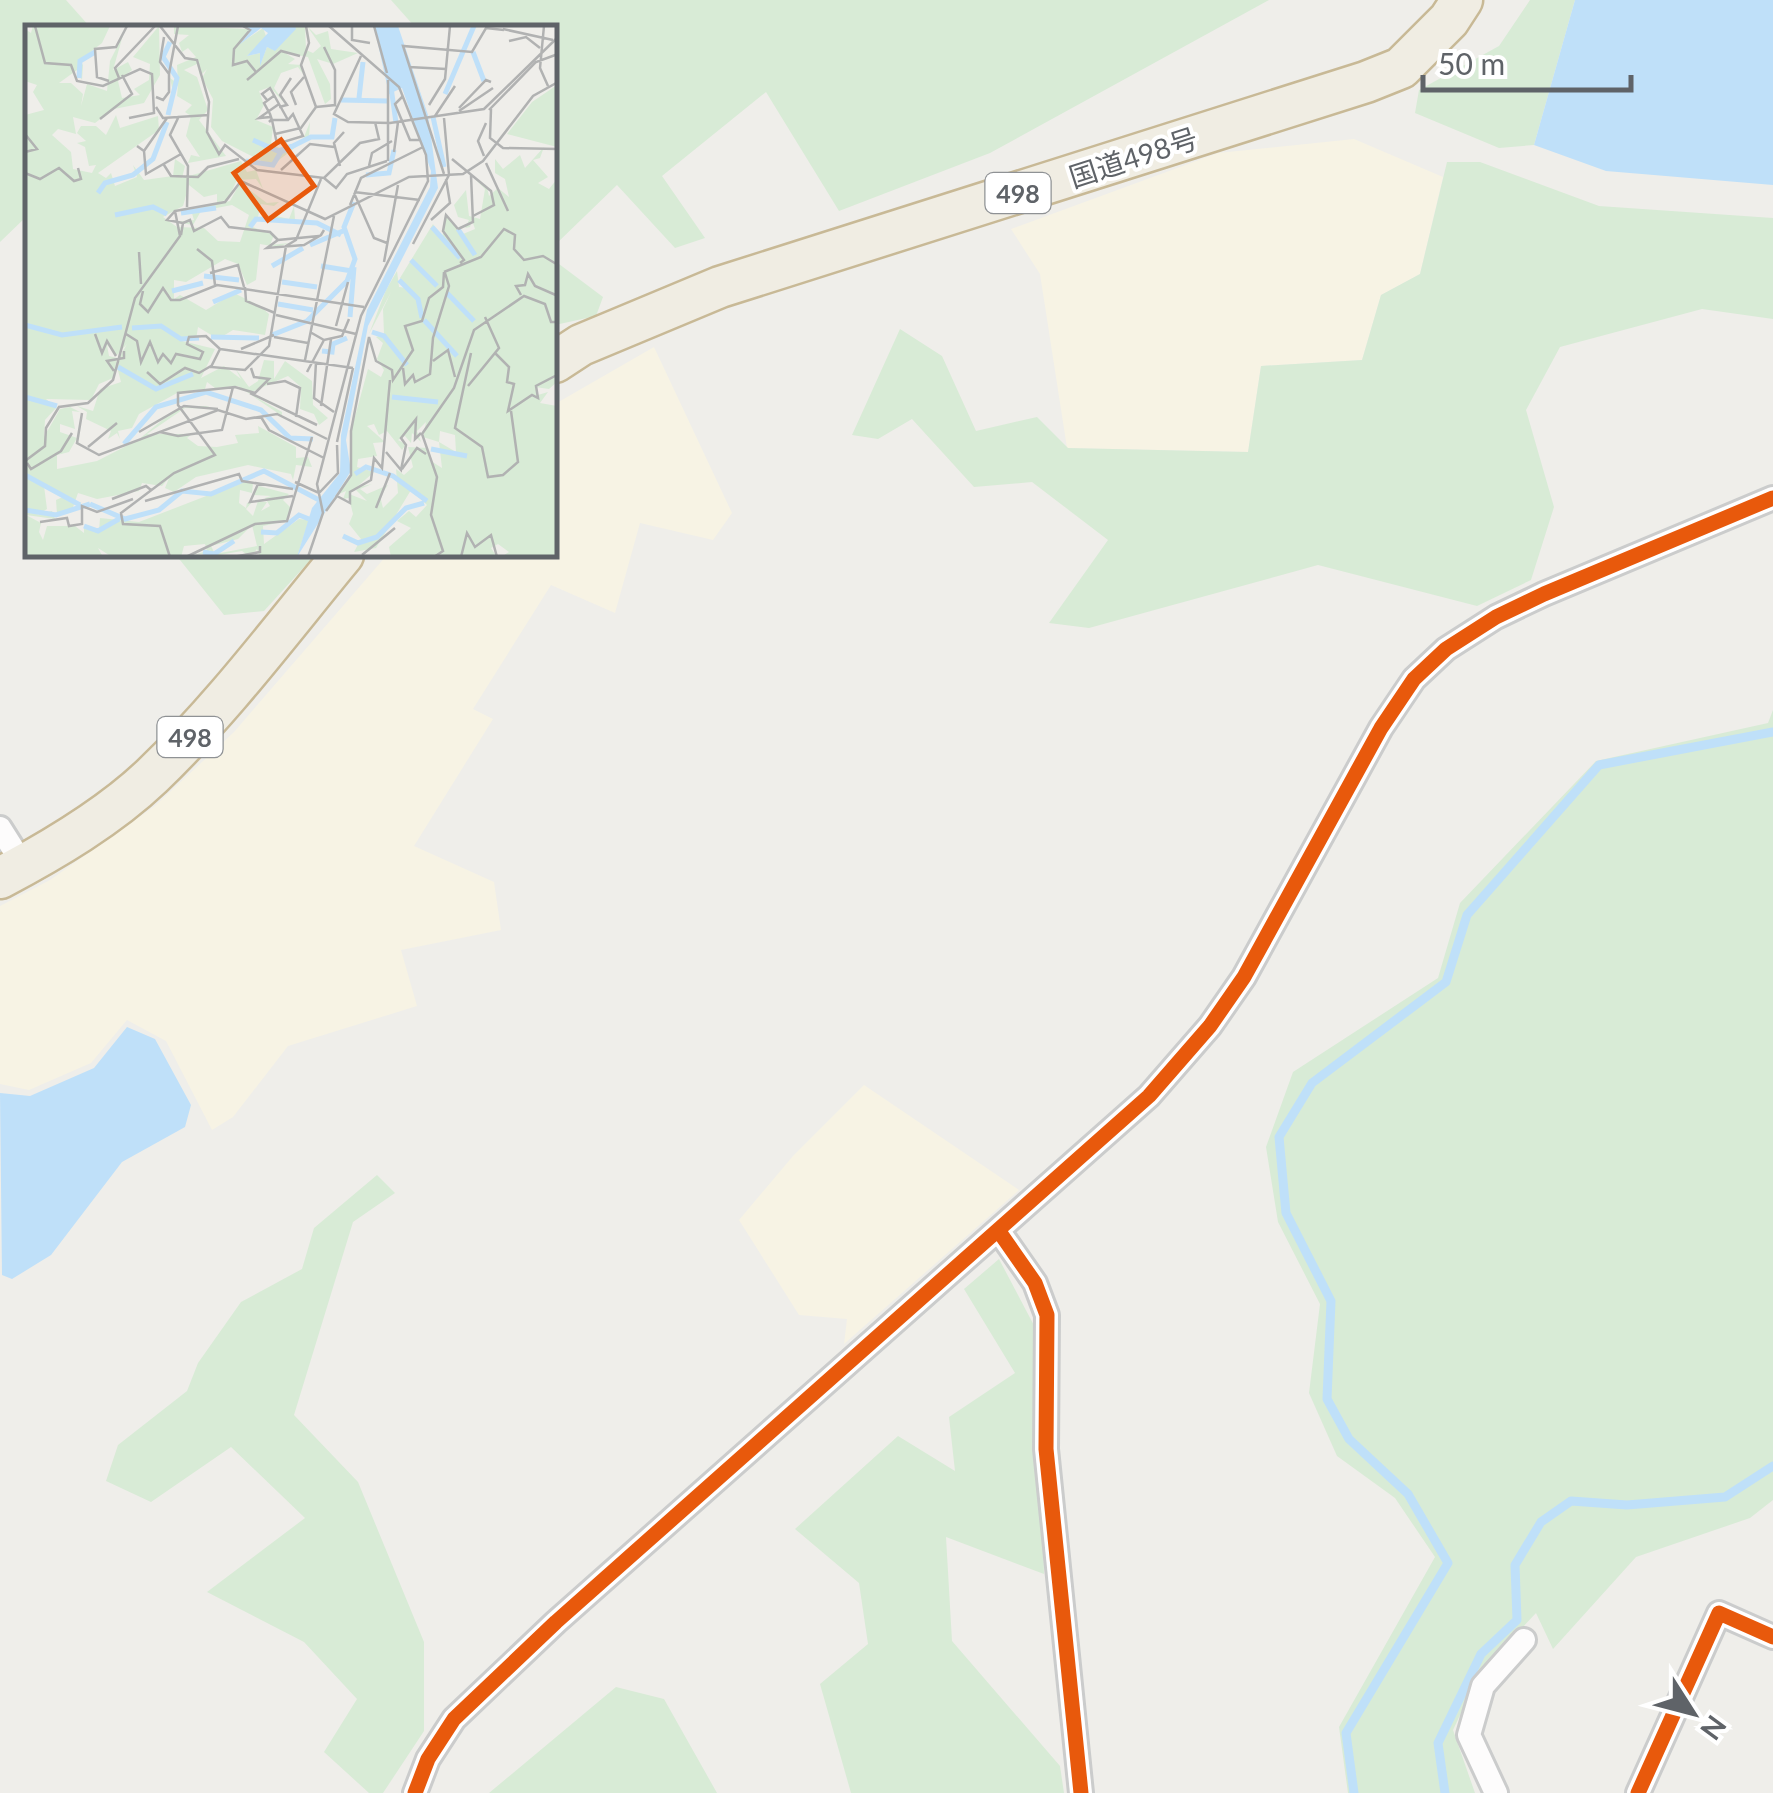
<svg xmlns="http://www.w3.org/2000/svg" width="1773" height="1793" viewBox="0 0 1773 1793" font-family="Lato,'Noto Sans JP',sans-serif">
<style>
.commercial{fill:#f7f3e4}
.green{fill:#d8ebd6}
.water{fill:#bfe0f9}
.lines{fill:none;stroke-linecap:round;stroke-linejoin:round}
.stream{stroke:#bfe0f9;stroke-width:9}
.street-casing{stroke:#cbcccc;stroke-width:28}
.highway-casing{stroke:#c8b996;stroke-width:45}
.street{stroke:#fdfcfc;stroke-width:22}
.highway{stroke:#f0ede3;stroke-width:40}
.cycleway-casing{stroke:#fff;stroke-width:21}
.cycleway{stroke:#e8590c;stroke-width:15}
.labels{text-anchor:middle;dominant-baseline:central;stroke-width:8;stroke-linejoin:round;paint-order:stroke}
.shield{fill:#fff;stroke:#8f9295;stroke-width:2.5}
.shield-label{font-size:25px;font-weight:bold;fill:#5f6368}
.street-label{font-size:28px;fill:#5f6368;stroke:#fff}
.inset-river{fill:none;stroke:#bfe0f9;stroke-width:5}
.inset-road{fill:none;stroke:#b1b2b2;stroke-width:2.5}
.view{fill:#e8590c;fill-opacity:0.15;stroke:#e8590c;stroke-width:5}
.inset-edge{fill:none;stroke:#5f6368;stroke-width:5}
</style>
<rect width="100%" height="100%" fill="#efeeea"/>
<!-- commercial -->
<path class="commercial" d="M1354,139L1443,177L1420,274L1381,295L1362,360L1261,366L1248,452L1067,448L1040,274L1011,229L1218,153Z
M654,347L732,513L713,540L640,523L615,613L551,585L473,709L493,719L414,846L494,882L501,930L401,950L417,1006L288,1046L233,1117L212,1130L166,1041L127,1020L91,1063L29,1090L0,1084V906L50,880L155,806L234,732L387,555H555V404Z
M864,1085L1019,1190L844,1344L847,1319L799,1315L739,1220L793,1156Z"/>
<!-- green -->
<path class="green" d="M0,0H66L90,27L28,28L27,216L0,242Z
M391,0H1269L990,153L839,211L766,92L662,176L705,238L675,248L617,185L555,245V28L415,27Z
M1530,0H1575L1534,145L1499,148L1415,113L1419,90L1499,46Z
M1447,162H1480L1599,206L1773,218V319L1702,309L1560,347L1526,410L1554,507L1531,580L1477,606L1318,565L1089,628L1049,623L1108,540L1032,482L974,487L912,419L878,439L852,435L900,329L942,356L976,431L1037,417L1068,448L1248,452L1261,366L1362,360L1381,295L1420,274Z
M555,261L603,297L596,316L555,325Z
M176,555H315L264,611L224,615Z
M1773,710V1500L1750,1518L1636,1557L1553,1649L1536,1613L1480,1673L1453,1730L1475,1793H1348L1339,1727L1435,1557L1395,1498L1337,1456L1309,1393L1320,1304L1278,1222L1266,1147L1293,1072L1438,978L1460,903L1596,761L1768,723Z
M377,1175L395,1193L353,1222L294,1415L358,1482L424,1642V1731L383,1793H369L324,1752L357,1699L304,1642L207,1592L305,1518L231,1447L151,1502L106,1481L118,1445L187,1391L198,1363L241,1302L302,1269L314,1228Z
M999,1259L1038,1333L1044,1574L946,1537L952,1641L1060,1766L1064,1793H851L820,1684L868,1644L859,1583L795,1529L898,1436L955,1471L949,1417L1015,1373L964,1289Z
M616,1687L664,1699L717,1793H489Z"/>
<!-- water -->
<path class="water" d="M1575,0H1773V185L1606,171L1534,145Z
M127,1027L155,1039L191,1105L185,1127L122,1162L51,1255L12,1279L2,1275L0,1093L30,1096L94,1068Z"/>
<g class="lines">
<!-- stream -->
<path class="stream" d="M1354,1793L1346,1733L1448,1563L1408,1494L1349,1439L1327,1399L1331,1301L1286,1213L1279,1137L1312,1083L1446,982L1467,915L1599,765L1773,732
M1445,1793L1438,1743L1481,1654L1517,1620L1515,1565L1541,1522L1571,1501L1627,1505L1725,1497L1773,1466"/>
<defs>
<path id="street" d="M0,828L24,866
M998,1230L1035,1283L1047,1315L1046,1449L1081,1793
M415,1793L428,1759L454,1719L556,1622L1149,1096L1210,1026L1244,977L1381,728L1414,679L1446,649L1496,617L1544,594L1773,498
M1496,1793L1469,1735L1483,1686L1524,1640
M1638,1793L1719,1613L1773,1637"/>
<path id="highway" d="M555,362L581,345L720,287L1366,82L1401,68L1449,20L1462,0
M0,878C53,850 109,817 152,776C223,708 281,630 343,555"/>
</defs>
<!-- street casing -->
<use href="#street" class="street-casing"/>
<!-- highway casing -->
<use href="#highway" class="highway-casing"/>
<!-- street -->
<use href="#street" class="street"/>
<!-- highway -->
<use href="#highway" class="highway"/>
<defs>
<path id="cycleway" d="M998,1230L1035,1283L1047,1315L1046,1449L1081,1793
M415,1793L428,1759L454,1719L556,1622L1149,1096L1210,1026L1244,977L1381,728L1414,679L1446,649L1496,617L1544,594L1773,498
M1638,1793L1719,1613L1773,1637"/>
</defs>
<!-- cycleway casing -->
<use href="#cycleway" class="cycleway-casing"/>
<!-- cycleway -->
<use href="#cycleway" class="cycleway"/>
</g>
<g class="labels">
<!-- shield labels -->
<g class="shield">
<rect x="985.5" y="173" width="65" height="40" rx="8"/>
<rect x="157.5" y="717" width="65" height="40" rx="8"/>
</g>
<g class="shield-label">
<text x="1018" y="193">498</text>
<text x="190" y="737">498</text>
</g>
<!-- street labels -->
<g class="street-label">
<text transform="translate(1133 157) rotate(-18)">国道498号</text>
</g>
</g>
<!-- overview -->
<g transform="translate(25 25)">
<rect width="532" height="532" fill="#efeeea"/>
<path d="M8,1H85L77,18L54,36L58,40L57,55L52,45L34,58H46L58,69L56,81L62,59L82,66L85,36L98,10L88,45L103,37L107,45L93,56L97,73L115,70L109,64L124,55L125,39L108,32L134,1L135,50L119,78L89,84L70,98L48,92L51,109L33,104L27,110L46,127L48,144L67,148L71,140L64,141L60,122L52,118L61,116L52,108L56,101H71L81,110L91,90L95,103L133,91L134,105L73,148L81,153L86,148L90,161L112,152L108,140L119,155L148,151L150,134L160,141L157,153L216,136L222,147L231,145L238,164L231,154L212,155L203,174L192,178V169L179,172L164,160L158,181L138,192L152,202L179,203L193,216L215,217L224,190L207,180L176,186L168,200L150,197L169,195L166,185L205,176L215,158L242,178L254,177L249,181L236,179L233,192L247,190L264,194L269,181L270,194H231L225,201L249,210L245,220L264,218L252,222L235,219L231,255L222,260L213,239L200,234L161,257L149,255V274L155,270L181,285L209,268L235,281L244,289L240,310L208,305L193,314L173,302L171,315H153L190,324L176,353L199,341L216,354L210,343L224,362L233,356L239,335L249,336V354L260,336L287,356L288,380L303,393L294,400L289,389L275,384L276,362L263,351L224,368L257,387V391L213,361L190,363L182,357L180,364L152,368L114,389L107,403L93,406L95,414L92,408L83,414L86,406L61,394L62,387L52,381L68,386L75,364L96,357L91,338L102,319L92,330L82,320L84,331L92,333L88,353L74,359L66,375L21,374L31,383L20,395L19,412L35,384L45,382L55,387L47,386L50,404L35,399V407L52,413L44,427L32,430V444L72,436L113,415L147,387L161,382L170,381H181L191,384L160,383L122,409H167L162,413L173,421L192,422L213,418L210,410L234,408L233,401L271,422V433L283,432L287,442L271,440L268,455L266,449L223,440L171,452L149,467L140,463L144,453L137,461L117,458L114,466L72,474L53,468L47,485L32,489L31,475L40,471L19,461L22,484L12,490L27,486L30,494L1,490L16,498L14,507L18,515L22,501H50L59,508V502L74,506L75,493L114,497L220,456L228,458L227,468L215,465L214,478L221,483L222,478L227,477L221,484L228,491L233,476L242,477L236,486L245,481L240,473L246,471L228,470L234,461L264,469L258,475L267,484L261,496L238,501L239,519L274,494L284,495L272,532H235L232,524L225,532L217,526L182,532L186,524L182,528L169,530L182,526L180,519L159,521L156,532H87L73,523L78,532H0V90L19,85L8,67L12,60L0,56V4L6,8ZM227,500L232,521L190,529L186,521L213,514ZM149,1L226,4L216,18L238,3L242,14L222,31L235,28V40L242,22L249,25L270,1H280L281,25L288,28L296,21L282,1L291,10L303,6L306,24L333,28L308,39L292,34L305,59L306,74L300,79L283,32L260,28L270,34L263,39L276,40L278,49L273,42L256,48L249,63L261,80L245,62L234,66L239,80L231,95L248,102L246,119L257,124L277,117L285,97L284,112L246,141L197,116L186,102L188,74L177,53L182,44L175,51L172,39L159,45L172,52L183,85L174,95L201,131L163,138L166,130L175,132L161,111L166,91L160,87L167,80L152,71L153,60L148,67L145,53L153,59L152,40L171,32L163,23L157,27L154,18L164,10L149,9ZM532,60V122L482,109L507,77ZM519,122L515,133L508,135L523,152L513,158L524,164L532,154L533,356L524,364L510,362L513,370L523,367L515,378L532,381V532H476L484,527L473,519L466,523L472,532H366L364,522L386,503L372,496L384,486L391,492L402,480L386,465L351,523L329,527L336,514L324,499L328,489L324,473L318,474L321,466L314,469L327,450L325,410L343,344L356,352L359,345L352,334L358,318L351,312L359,309L358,284L366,267L344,309L361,265L372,246L374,262L382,263L375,253L408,199L417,216L420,189L438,209L450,204L447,195L445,202L440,203L444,195L433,192L429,180L441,165L444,191L455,194L460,164L448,152L462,162L464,171L473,163L484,172L480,154L470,148V134L478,144L495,130L500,143ZM401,397L398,412L414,417L415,406L430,410L431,427L414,417L417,443L406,436L407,442L403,423L383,422L388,442L379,450L371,444L373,468L358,483L355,471L363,460L342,469L335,464L347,459L334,462L331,465L342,476L324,469L349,447L332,442L333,434L352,431L348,418L360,417L342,401L349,399L354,410L362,406L377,425L381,419L373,415L380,411L386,418L387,408L396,417L392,406Z" fill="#d8ebd6" fill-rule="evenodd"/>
<path d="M220,1H270L271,4L250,26L242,22L235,41V28L222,31L243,8L236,3L214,20L225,7ZM349,1H373L403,90L413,163L343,301L321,415L326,446L272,532L287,483L315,448L316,410L342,285L405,162L406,146L377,63L364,69Z" fill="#bfe0f9"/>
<path class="inset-river" d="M448,27L459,56M54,53L55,36L70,27M366,62L371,98M420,69L449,1M334,73L338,37M316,75L363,76M143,90L152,53L138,32L145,17M408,92L419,142M228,115L253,126L267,121M221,136L248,140L256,127L286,112H307L310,93M341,150L364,148L369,125M73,168L80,158L108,150L128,134L142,97M156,188L191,183M90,190L128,182L142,189M225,202L231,194L292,198L316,210M407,202L435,233M433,204L450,230M285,220L318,206M386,235L412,261M247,241L278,223M296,241L327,246M179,251L214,255M374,255L393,274L397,293M257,257L292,262M147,266L178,258M422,268L449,296M188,277L216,265M253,279L288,285M325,292L329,242M399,295L432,331M0,300L37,310L97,302M107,303L136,301L156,314L174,313M347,307L359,311L382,340M247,310L282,296L322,256L330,234L319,202L329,177M186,312L234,313M297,326L307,327L308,319L322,313M93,342L131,364L168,349M0,372L32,381M367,372L413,377M99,419L131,382L181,367L236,385L265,413L288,414M406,424L442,431M330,449L341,442L368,451L402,476M0,450L55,480M65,479L100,494L134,485L157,466L186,469L239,446L296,476M0,485L31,490L65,479M59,501L73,506L94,494M236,507L252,508L274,490L284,494M318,511L333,518L352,512L381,483L399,478M178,527L189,529L209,516"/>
<path class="inset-road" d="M10,1L20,38L46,40L52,56L78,61L115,44L127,49L129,88L104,93M135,1L160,33L172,35L184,77L182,107L194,129L200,120L232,145L299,153L335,118L354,114L350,97M218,1L225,5L209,24L208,40L222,36L231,47M281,1L284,18L276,40L291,82M327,1V15L345,18M349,1L362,48M519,1L515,43L523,61M478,4L528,15M139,12L135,37L144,49L153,1M484,16L501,12L515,23M336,31L309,89L323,97L365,98L459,84L533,12M384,42L421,44M94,53L90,43L130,1M222,55L256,26L275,31M363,55V136M84,56L72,52L70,24L91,22L102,1M378,71L370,79L385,115H394M131,72L138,75L144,67V49M242,75L237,69L245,63L263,95M271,80L266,67L279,52M404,80L420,54L425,1M131,82L138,93L184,90M254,82L262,80L255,70L266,53M291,82L310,80V45L299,22M434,83L461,55L466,57M466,84L465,113L478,123L533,124M464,85L511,37L533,29M434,86L468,63M154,91L145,110L163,141L162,182M410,91L430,61M246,92L234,93L254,79M75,94L107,69L97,50M244,97L246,95H263L268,89L278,111L252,119L247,95L245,89L239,78L250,70M0,109L12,124L0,127M250,109L276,103L291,82M112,121L119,126L142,93M119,126L121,149L156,129M369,127L373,97M459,131L453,116L461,98M427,134L466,166L469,180L448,191M461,138L483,186M139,140L146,151L173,152L183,142L214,134M315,141L309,118L319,107M344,141L347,128L367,116M256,145L285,119L309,122M0,148L15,154L34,143L49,156L56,154L53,143M419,149L378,21L447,27L461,3L479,5M299,153L311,163L322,149L362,136M329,167L395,175M329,168L349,213L362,218M325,180L336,153L398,122M150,186L142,195L158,198L156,210M406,195L425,178L421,154M158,198L165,195L169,206L196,192L204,202L245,207L253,215M433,204L421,190L418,206L439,235L435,238M433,204L448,197L446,150M294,211L253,215L242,223L279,220L296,210L299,205M388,219L424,150L419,93M172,224L187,236L190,260M114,227L116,259M359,237L373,160M419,247L456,232L479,204L490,210L489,224L499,235L518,231L533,240M185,248L213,240L219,262M220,262L221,276L250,288M118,266L115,279L123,287L138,263L146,275H155L192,260L339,282M496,270L491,261L500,260L503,249L510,261L533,271M251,290L331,309M311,301L323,257M285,307L299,315L317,311L324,294M70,309L77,328L82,316L91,331M101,309L112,316L116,337L125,317L133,337L138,329L146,338L151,329L175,334L178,327L162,319L164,312L181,311L195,324M249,312L283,318M195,324L186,342L220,345L244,321L261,221L271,215L296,154M195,324L328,343M216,324L249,310M446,328L430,403L457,422L463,452L478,450L493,437L486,386M470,328L484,342L482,357L489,359L483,386L507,370L513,373L511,361L532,350M280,335L309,191M408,336L423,325L430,352M291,337L289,373L309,387M378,343L380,359L388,350L390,357L405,349L408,313L424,261L420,248M89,346L82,336L99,333V326M122,347L135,359L160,343L174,348L186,341M282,347L299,315M242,359L260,356L275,363L271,392M443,361L474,323L460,292M225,368L292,400M296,381L306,314M57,388L52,418L74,430L193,385L221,394L252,389L302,414M236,392L244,405L299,433M114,407L159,381L193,384M135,407L153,411L197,405L208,362M312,417L328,343M63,422L92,398M361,427L376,445L381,420L376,413L391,394L390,414L396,408M0,436L20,421L21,403L34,382L63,378L88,355L110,273L155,211L150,186L200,177L216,156L300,194L384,152L438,149L458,136L508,71L533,57M2,438L6,444L36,426L47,408M377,444L392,423L401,429M270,457L294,468L313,448L312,420M233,459L225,477L268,471M311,472L326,450V406L344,312L351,336L367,345L368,355L388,325L380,301L397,296L404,273L418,262L419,247M87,474L121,461L126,465M120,476L214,449L217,456L268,464M351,483L365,448M301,486L312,471L325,478V467L346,455L349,433L357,443L365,355M15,497L42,493L44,501L57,499V481L72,487L108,474M337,530L370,503M145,532L135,501L98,499L96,488L149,448L190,430L153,380V368L210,362L230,368L244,354L229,352L226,343M161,532L230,499L262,496L287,412M208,532L235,527V521M283,532L298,488L292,459L336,291L403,156L401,130L374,62L304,1M409,532L418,526L406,490L412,452L397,409L429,363L449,305L499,271L520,279L526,297H533M436,532L442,508L450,522L466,510L472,532"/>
<path class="view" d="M256,115L289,161L243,195L209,148Z"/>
<rect width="532" height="532" class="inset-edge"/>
</g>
<!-- north arrow -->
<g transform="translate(1693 1713) rotate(126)" stroke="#ffffff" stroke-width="8" paint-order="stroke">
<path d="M0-8L18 38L0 25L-18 38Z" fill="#5f6368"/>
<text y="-15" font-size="28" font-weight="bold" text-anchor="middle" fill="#5f6368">N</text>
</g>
<!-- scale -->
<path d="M1423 75v15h208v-15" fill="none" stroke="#5f6368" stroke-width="5"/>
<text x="1438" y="75" font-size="30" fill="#5f6368" stroke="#ffffff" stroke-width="8" paint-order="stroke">50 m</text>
</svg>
